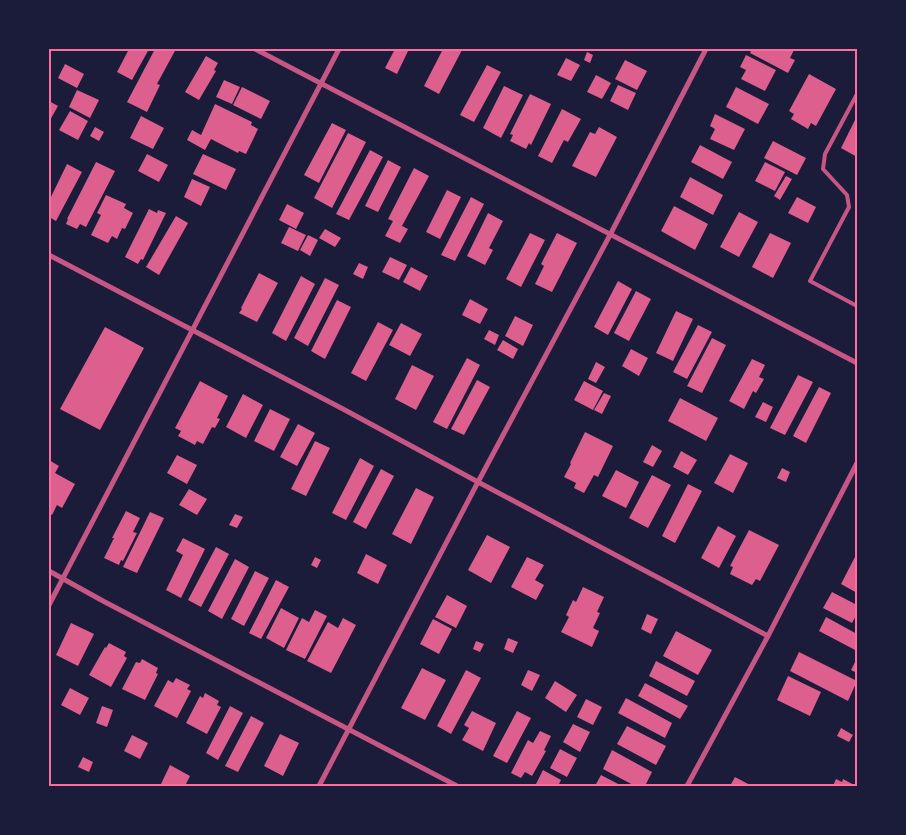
<svg xmlns="http://www.w3.org/2000/svg" width="906" height="835" viewBox="0 0 906 835" font-family="'Work Sans',sans-serif">
<style>
.building{fill:#dd5f8e}
.lines{fill:none;stroke-linecap:round;stroke-linejoin:round}
.service{stroke:#c65784;stroke-width:4}
.minor{stroke:#c65784;stroke-width:5}
.neatline{fill:none;stroke:#ff6b9d;stroke-width:2}
</style>
<rect width="100%" height="100%" fill="#1b1b3a"/>
<!-- building -->
<path class="building" d="M129,49H149L132,80L117,72Z
M155,49H176L157,84L160,85L147,112L127,102Z
M395,49H409L397,74L385,68Z
M443,49H460L462,50L439,94L424,86Z
M752,49H792L794,50L790,58L795,60L788,73L750,53Z
M587,52L593,55L590,63L584,60Z
M746,55L776,70L765,91L741,79L746,70L740,67Z
M206,56L218,63L214,70L216,71L199,100L185,92Z
M566,58L580,65L571,81L557,75Z
M625,60L647,71L637,90L615,79Z
M65,64L84,74L77,88L58,78Z
M487,65L501,72L474,122L460,115Z
M809,74L836,89L816,126L811,123L808,129L791,119L794,114L789,111Z
M596,75L611,83L602,99L587,92Z
M224,80L240,87L232,104L216,97Z
M618,85L636,93L628,110L610,101Z
M504,86L523,95L501,138L483,128Z
M242,87L270,101L261,119L233,105Z
M736,87L769,104L758,124L726,107Z
M77,90L99,100L90,118L69,107Z
M530,94L551,104L531,145L529,143L526,149L510,141L513,135L510,134Z
M49,101L58,106L49,122Z
M215,104L252,122L251,125L258,129L246,154L239,151L238,153L211,139L205,150L187,140L192,130L201,135Z
M562,109L581,119L568,142L564,140L552,163L538,156Z
M70,111L88,121L78,140L59,130Z
M715,114L745,129L734,150L710,139L715,129L710,126Z
M141,116L164,128L153,149L130,138Z
M857,116V157L841,148Z
M332,123L346,130L319,183L304,175Z
M95,127L104,132L99,141L90,136Z
M599,127L617,137L596,177L572,166L590,132L595,134Z
M348,133L366,142L332,208L314,198Z
M773,141L806,158L797,175L764,158Z
M700,145L732,162L723,179L691,162Z
M370,150L383,157L349,220L336,214Z
M147,154L168,165L159,182L138,171Z
M203,154L236,169L226,190L193,174Z
M388,160L401,167L378,212L365,206Z
M96,162L115,171L86,227L80,224L77,229L66,224L68,219H67Z
M765,162L785,172L775,191L755,181Z
M67,164L82,172L56,221L49,217V201Z
M414,168L429,176L402,226L408,229L400,243L385,236L393,221L388,219Z
M786,176L792,179L780,200L774,196Z
M690,177L723,195L713,215L680,197Z
M192,179L210,187L201,206L184,197Z
M447,190L461,197L440,239L426,232Z
M106,195L126,204L124,208L133,213L125,229L122,228L117,239L112,236L108,243L91,235L101,215L97,213Z
M471,197L484,204L455,261L441,255Z
M797,197L816,207L808,223L788,213Z
M287,204L304,213L296,229L279,220Z
M674,206L708,224L695,250L661,231Z
M149,209L157,213L158,210L166,213L143,260L141,259L138,264L125,257Z
M739,212L758,222L739,257L720,247Z
M488,213L503,221L489,248L493,250L485,265L467,256Z
M176,216L188,223L159,275L146,267Z
M289,227L306,235L298,251L281,243Z
M325,229L341,238L335,247L319,238Z
M530,233L545,240L521,287L506,279Z
M557,233L577,243L552,292L535,284L544,266L541,264Z
M770,233L791,243L773,278L752,267Z
M308,235L318,240L310,256L300,250Z
M390,257L407,265L399,280L382,272Z
M359,263L368,267L363,279L353,274Z
M411,267L428,276L420,291L403,282Z
M259,273L278,283L257,322L239,313L242,309L241,308Z
M301,276L315,284L286,341L272,333Z
M325,278L339,285L308,346L294,338Z
M618,281L632,289L608,335L594,327Z
M636,291L651,299L629,341L614,333Z
M470,299L488,309L480,324L462,315Z
M337,300L351,307L325,359L311,351Z
M676,311L693,319L673,361L656,353Z
M515,316L533,325L523,346L505,336Z
M378,322L393,330L366,381L351,373Z
M401,323L422,334L410,356L389,345Z
M698,325L712,332L687,379L673,372Z
M105,327L144,348L100,430L60,409Z
M489,330L499,335L495,345L484,339Z
M712,338L726,345L702,393L687,386Z
M503,340L518,349L513,359L497,350Z
M631,349L648,358L639,376L622,366Z
M467,358L480,365L447,429L433,422Z
M752,359L765,365L759,377L764,379L756,393L753,391L744,409L729,401Z
M596,362L605,367L596,383L588,379Z
M412,365L434,376L416,410L395,399Z
M798,375L813,382L785,435L770,428Z
M477,380L490,387L464,435L451,429Z
M200,381L228,396L217,418L220,419L215,428L212,427L203,444L197,441L195,445L178,436L181,431L175,428Z
M584,381L603,391L593,410L574,400Z
M819,387L831,393L806,443L793,436Z
M604,393L611,396L602,414L594,410Z
M243,394L263,405L246,438L226,427Z
M680,398L718,418L706,441L668,421Z
M763,402L773,407L766,422L755,417Z
M270,409L290,419L274,451L254,441Z
M298,424L315,433L297,466L280,457Z
M585,432L613,446L598,477L594,475L584,493L574,488L576,483L564,477L571,464L570,463Z
M315,441L330,448L306,496L291,489Z
M652,445L662,451L653,467L643,462Z
M681,451L697,460L688,475L673,467Z
M730,454L748,463L733,493L714,483Z
M177,455L197,465L187,484L167,473Z
M360,458L374,466L346,520L332,513Z
M49,460L59,466L55,473L75,484L62,508L57,505L52,515L49,513Z
M782,468L790,472L786,482L777,478Z
M381,469L394,476L366,529L353,522Z
M616,470L639,482L626,508L602,496Z
M652,475L671,485L648,528L629,518Z
M688,484L702,491L675,543L662,536Z
M416,488L434,497L411,544L392,534Z
M189,489L207,499L197,515L179,505Z
M126,511L140,518L133,532L137,533L123,561L121,560L119,565L104,558L114,538H112Z
M150,512L164,518L137,573L123,567Z
M235,514L243,517L237,528L229,525Z
M718,526L736,536L719,568L701,558Z
M749,530L779,545L760,581L756,579L752,585L730,574L733,567L730,566Z
M487,535L510,547L491,583L468,570Z
M183,538L205,549L181,598L166,590L183,555L176,551Z
M216,547L229,554L201,607L188,600Z
M857,553V593L841,584Z
M366,554L387,565L378,584L357,573Z
M315,557L321,560L317,568L311,565Z
M527,557L544,565L535,580L544,585L536,600L511,587Z
M235,559L249,567L222,619L208,611Z
M255,571L269,578L244,626L231,619Z
M276,580L289,587L261,639L249,633Z
M583,587L604,597L597,612L600,613L593,628L599,631L592,647L561,632L569,617L566,615L573,600L576,602Z
M832,592L857,605V614L852,623L823,608Z
M447,595L467,606L456,628L435,617Z
M281,608L299,618L284,648L266,638Z
M315,610L327,616L305,659L286,650L302,618L309,622Z
M647,614L658,619L651,634L641,629Z
M826,617L857,634V651L819,631Z
M343,618L356,625L331,673L307,661L328,622L338,628Z
M433,619L452,629L439,654L420,644Z
M71,623L94,634L78,666L56,655Z
M676,631L712,650L698,675L663,656Z
M508,638L518,642L513,653L504,649Z
M476,641L484,644L480,652L473,649Z
M109,643L126,652L124,656L127,658L111,687L89,675L105,647L106,648Z
M799,652L857,681L848,701L790,671Z
M857,658V673L851,670Z
M142,659L158,668L156,673L158,674L145,700L122,689L136,662L140,663Z
M656,661L695,681L687,696L649,676Z
M422,668L446,680L425,720L401,708Z
M466,670L481,678L451,734L437,726Z
M528,670L540,675L532,691L521,685Z
M788,676L821,692L810,716L777,700Z
M176,678L190,685L187,689L191,691L177,718L154,706L168,680L173,683Z
M555,681L577,695L566,712L545,698Z
M645,683L688,706L680,719L638,696Z
M70,688L89,698L80,715L61,705Z
M205,693L219,701L217,705L221,707L207,734L186,723L200,696L203,698Z
M626,698L672,723L665,738L618,713Z
M586,699L602,707L593,725L577,717Z
M102,706L113,710L107,727L96,723Z
M230,706L243,713L218,760L206,753Z
M472,711L496,723L483,751L462,740L469,728L464,725Z
M517,711L531,718L507,763L493,756Z
M251,716L264,723L238,772L225,766Z
M573,724L590,732L580,752L563,742Z
M627,726L666,746L656,765L617,744Z
M841,728L853,735L849,742L837,736Z
M540,731L551,736L544,750L546,751L532,776L525,772L521,778L511,773L528,740L533,743Z
M280,734L299,743L283,776L264,766Z
M132,735L148,743L140,759L124,751Z
M560,749L577,758L567,777L550,768Z
M612,750L652,772L645,786H635L603,769Z
M83,757L93,762L89,772L78,767Z
M170,765L190,776L185,786H165L161,784Z
M543,770L561,780L558,786H535Z
M601,775L622,786H595Z
M735,777L752,786H730Z
M836,779L842,782L843,779L856,786H833Z"/>
<g class="lines">
<!-- service -->
<path class="service" d="M857,94L825,154L823,169L847,195L849,207L810,281L857,306"/>
<!-- minor -->
<path class="minor" d="M255,49L857,363
M49,255L343,409L478,482L768,636
M49,571L103,601L457,786
M49,605L339,49
M319,786L478,482L610,235L706,49
M687,786L768,636L857,463"/>
</g>
<!-- border -->
<rect width="906" height="835" fill="none" stroke="#1b1b3a" stroke-width="100"/>
<rect x="50" y="50" width="806" height="735" class="neatline"/>
</svg>
